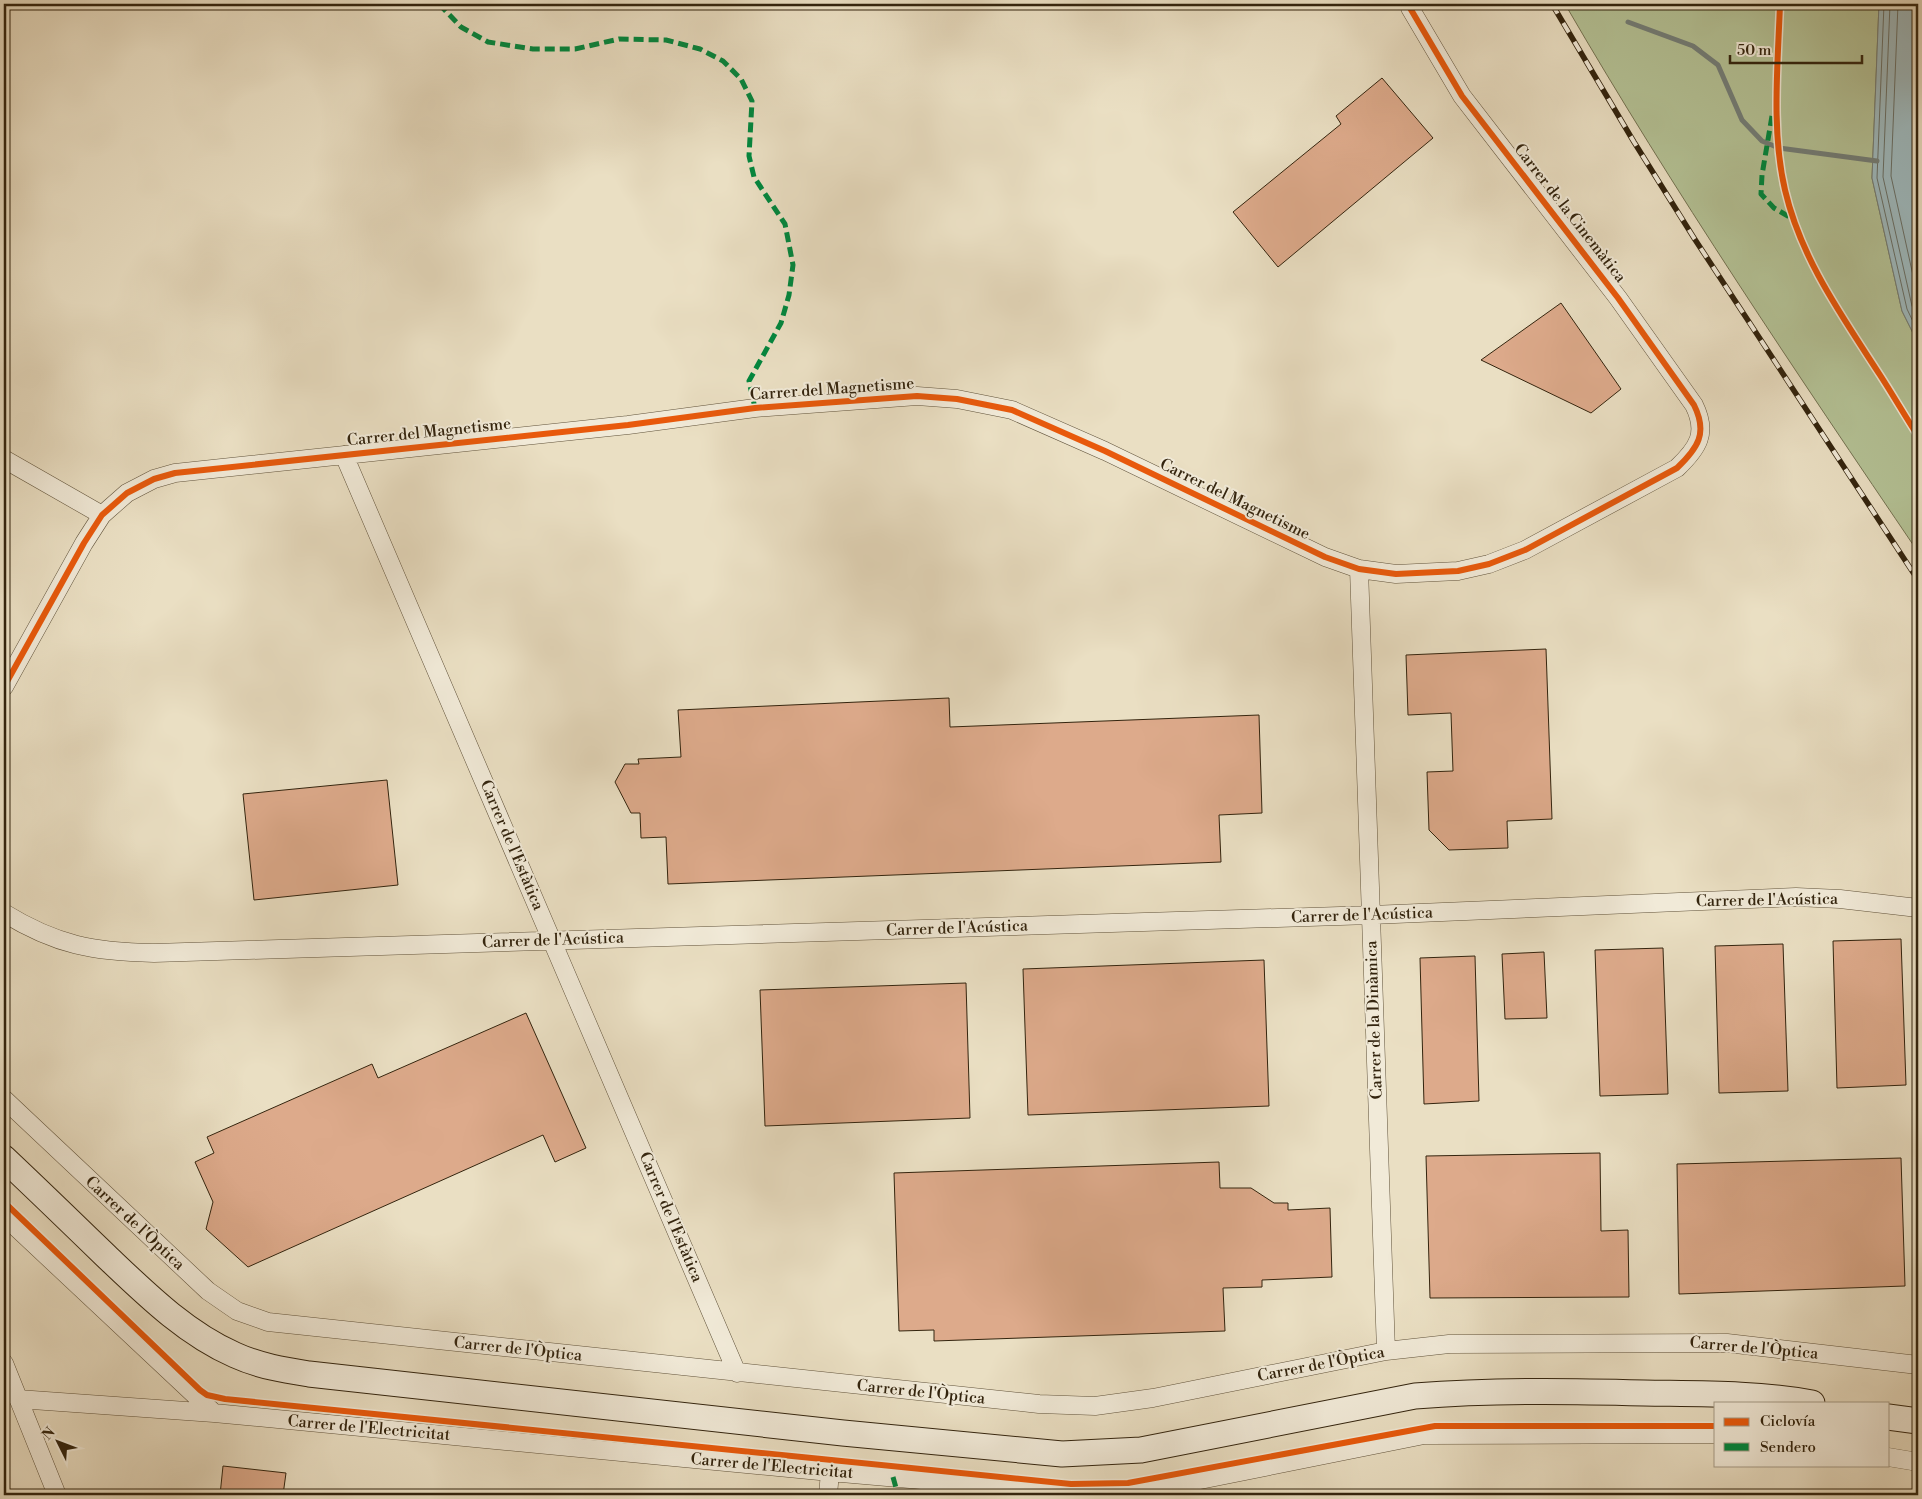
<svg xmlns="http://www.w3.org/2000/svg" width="1922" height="1499" viewBox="0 0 1922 1499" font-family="'Libre Bodoni',serif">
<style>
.green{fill:#b4c296;stroke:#747352}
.water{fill:#9ebabf;stroke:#737e78}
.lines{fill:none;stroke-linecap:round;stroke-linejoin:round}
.shore{stroke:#686f66;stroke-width:1}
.stream{stroke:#737e78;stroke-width:5}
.building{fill:#ddaa8b;stroke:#33240e}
.street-casing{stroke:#61533b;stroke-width:19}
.secondary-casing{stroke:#33240e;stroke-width:27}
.street{stroke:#f1ead8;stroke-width:18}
.secondary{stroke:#f1ead8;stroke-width:25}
.rail-casing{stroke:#33240e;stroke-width:5.5}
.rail{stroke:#f1ead8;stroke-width:4;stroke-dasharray:11;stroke-linecap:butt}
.quiet{stroke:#00873e;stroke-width:5;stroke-dasharray:10 5;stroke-linecap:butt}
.cycleway-casing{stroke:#f1ead8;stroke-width:9}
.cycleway{stroke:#e8590c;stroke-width:6}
.labels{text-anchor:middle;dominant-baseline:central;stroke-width:4;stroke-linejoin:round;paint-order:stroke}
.street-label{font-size:16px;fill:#33240e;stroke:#f1ead8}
</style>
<rect width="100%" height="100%" fill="#eadfc3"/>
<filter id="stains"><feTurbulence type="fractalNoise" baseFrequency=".004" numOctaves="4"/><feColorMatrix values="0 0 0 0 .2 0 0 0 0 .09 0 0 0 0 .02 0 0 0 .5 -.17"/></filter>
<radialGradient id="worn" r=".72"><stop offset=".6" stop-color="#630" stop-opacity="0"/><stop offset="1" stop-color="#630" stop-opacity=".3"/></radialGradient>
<!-- green -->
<path class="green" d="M1565,4H1879L1872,178L1902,311L1918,343V552C1796,372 1674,192 1565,4Z"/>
<!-- water -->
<path class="water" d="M1879,4H1918V343L1902,311L1872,178Z"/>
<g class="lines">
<!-- shore -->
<path class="shore" d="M1884,4L1877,178L1907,309L1918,332
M1890,4L1883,177L1912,306L1918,318
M1898,4L1891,176L1918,298"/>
<!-- stream -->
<path class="stream" d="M1628,22L1693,46L1718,65L1742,120L1762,141L1779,148L1877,161"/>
</g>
<!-- building -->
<path class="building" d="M1382,78L1433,138L1278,267L1233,212L1341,124L1336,116Z
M1561,303L1621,389L1591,413L1481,360Z
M1546,649L1552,819L1507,821L1508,848L1449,850L1429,830L1427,772L1453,771L1451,713L1408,715L1406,655Z
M949,698L950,727L1259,715L1262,813L1219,815L1221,862L668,884L666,837L641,838L640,813H631L615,782L625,764H639L638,759L681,757L678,710Z
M387,780L398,885L254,900L243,794Z
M1901,939L1906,1085L1837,1088L1833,941Z
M1783,944L1788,1091L1719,1093L1715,946Z
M1663,948L1668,1094L1600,1096L1595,950Z
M1544,952L1547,1018L1505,1019L1502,954Z
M1475,956L1479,1101L1424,1104L1420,958Z
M1264,960L1269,1106L1028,1115L1023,969Z
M966,983L970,1118L765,1126L760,990Z
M526,1013L586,1148L555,1162L543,1135L248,1267L206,1229L213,1202L195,1162L214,1153L207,1137L372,1064L378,1078Z
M1600,1153L1601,1231L1628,1230L1629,1297L1430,1298L1426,1156Z
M1901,1158L1905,1286L1679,1294L1677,1164Z
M1219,1162L1220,1188H1251L1274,1203H1288V1210L1330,1208L1332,1277L1262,1280V1287L1223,1288L1225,1331L934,1341V1330L899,1331L894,1173Z
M223,1466L286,1473L283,1495H220Z"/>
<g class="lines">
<defs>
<path id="street" d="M344,455L737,1373
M4,459L102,515
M1359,569L1386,1351
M4,687L84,543L102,515L127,493L154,479L175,473L628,425L755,408L917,396L957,399L1012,410L1105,451L1325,557L1359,569L1396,574L1458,571L1489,564L1525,550L1677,468C1698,448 1708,433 1694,405L1618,298L1462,96L1410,8
M4,913C56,945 94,952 154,953L1371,915L1796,897L1840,899L1918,908
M4,1099L208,1291L237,1311L268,1322L1039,1404L1095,1406L1153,1398L1386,1351L1449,1344L1727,1343L1918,1365
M4,1216L214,1413
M4,1363L57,1495
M18,1399L214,1413L830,1472L1083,1494H1120L1155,1489L1424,1435L1716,1434
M1888,1457L1918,1462
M828,1495L830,1472"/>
<path id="secondary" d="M4,1158C38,1190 72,1223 106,1256C145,1293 185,1333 235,1355C259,1366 284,1370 309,1374L843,1433L1062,1454L1141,1450L1415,1396C1492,1390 1568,1391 1644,1393C1700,1394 1756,1393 1812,1403
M1888,1417L1918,1421"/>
</defs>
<!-- street casing -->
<use href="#street" class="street-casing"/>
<!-- secondary casing -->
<use href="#secondary" class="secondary-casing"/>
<!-- street -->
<use href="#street" class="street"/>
<!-- secondary -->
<use href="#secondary" class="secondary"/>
<defs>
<path id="rail" d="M1552,4L1634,142L1694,238L1918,580"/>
</defs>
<!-- rail casing -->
<use href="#rail" class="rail-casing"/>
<!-- rail -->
<use href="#rail" class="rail"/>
<!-- quiet -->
<path class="quiet" d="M439,4L461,27L488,42L533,49H575L619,39L666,40L700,49L723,61L741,79L752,101L749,156L754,177L785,224L793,265L789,295L781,323L749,381L755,408
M1772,116L1762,175L1761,194L1774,208L1793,219
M893,1477L898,1495"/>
<defs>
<path id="cycleway" d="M1780,4C1778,64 1771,130 1785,190C1801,259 1842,316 1880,375C1893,395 1905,416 1918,436
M4,687L84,543L102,515L127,493L154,479L175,473L628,425L755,408L917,396L957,399L1012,410L1105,451L1325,557L1359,569L1396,574L1458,571L1489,564L1525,550L1677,468C1698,448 1708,433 1694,405L1618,298L1462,96L1410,8
M4,1202L200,1390L207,1395L225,1399L1071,1484L1128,1483L1435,1426H1716"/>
</defs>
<!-- cycleway casing -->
<use href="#cycleway" class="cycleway-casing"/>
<!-- cycleway -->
<use href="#cycleway" class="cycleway"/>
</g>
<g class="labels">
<!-- street labels -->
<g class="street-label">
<text transform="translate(1570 213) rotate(52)">Carrer de la Cinemàtica</text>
<text transform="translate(832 389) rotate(-4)">Carrer del Magnetisme</text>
<text transform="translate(429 432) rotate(-6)">Carrer del Magnetisme</text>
<text transform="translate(1235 499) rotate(26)">Carrer del Magnetisme</text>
<text transform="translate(512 845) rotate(67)">Carrer de l'Estàtica</text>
<text transform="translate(1767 900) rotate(-1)">Carrer de l'Acústica</text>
<text transform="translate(1362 915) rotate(-2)">Carrer de l'Acústica</text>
<text transform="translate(957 928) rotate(-2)">Carrer de l'Acústica</text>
<text transform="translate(553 940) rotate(-2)">Carrer de l'Acústica</text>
<text transform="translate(1374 1020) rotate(-92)">Carrer de la Dinàmica</text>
<text transform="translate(671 1217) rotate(67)">Carrer de l'Estàtica</text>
<text transform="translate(135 1223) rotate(43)">Carrer de l'Òptica</text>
<text transform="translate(1754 1348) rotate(5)">Carrer de l'Òptica</text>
<text transform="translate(518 1349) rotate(6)">Carrer de l'Òptica</text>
<text transform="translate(1321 1364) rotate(-11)">Carrer de l'Òptica</text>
<text transform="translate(921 1392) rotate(6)">Carrer de l'Òptica</text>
<text transform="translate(369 1428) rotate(5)">Carrer de l'Electricitat</text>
<text transform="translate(772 1466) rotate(5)">Carrer de l'Electricitat</text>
</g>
</g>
<!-- margin -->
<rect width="1922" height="1499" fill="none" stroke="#eadfc3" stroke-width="20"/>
<rect x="5" y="5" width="1912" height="1489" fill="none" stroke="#33240e" stroke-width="2.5"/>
<rect x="10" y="10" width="1902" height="1479" fill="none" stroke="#33240e"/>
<!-- legend -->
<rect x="1714" y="1402" width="175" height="65" fill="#f1ead8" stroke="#a59b87"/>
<rect x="1724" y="1418" width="25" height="8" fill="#e8590c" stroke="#a59b87"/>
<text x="1760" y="1426" font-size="15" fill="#33240e">Ciclovía</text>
<rect x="1724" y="1443" width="25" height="8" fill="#00873e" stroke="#a59b87"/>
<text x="1760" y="1452" font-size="15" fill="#33240e">Sendero</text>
<!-- north arrow -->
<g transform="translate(58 1442) rotate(312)" stroke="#f1ead8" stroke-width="4" paint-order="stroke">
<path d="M0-4L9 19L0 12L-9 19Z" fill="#33240e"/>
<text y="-8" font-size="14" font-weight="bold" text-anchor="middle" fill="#33240e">N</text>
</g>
<!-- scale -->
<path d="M1730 55v8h132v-8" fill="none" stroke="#33240e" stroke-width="2.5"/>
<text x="1737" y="55" font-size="15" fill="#33240e" stroke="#f1ead8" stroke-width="4" paint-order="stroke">50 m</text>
<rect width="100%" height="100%" filter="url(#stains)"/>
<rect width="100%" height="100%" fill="url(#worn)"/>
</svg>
